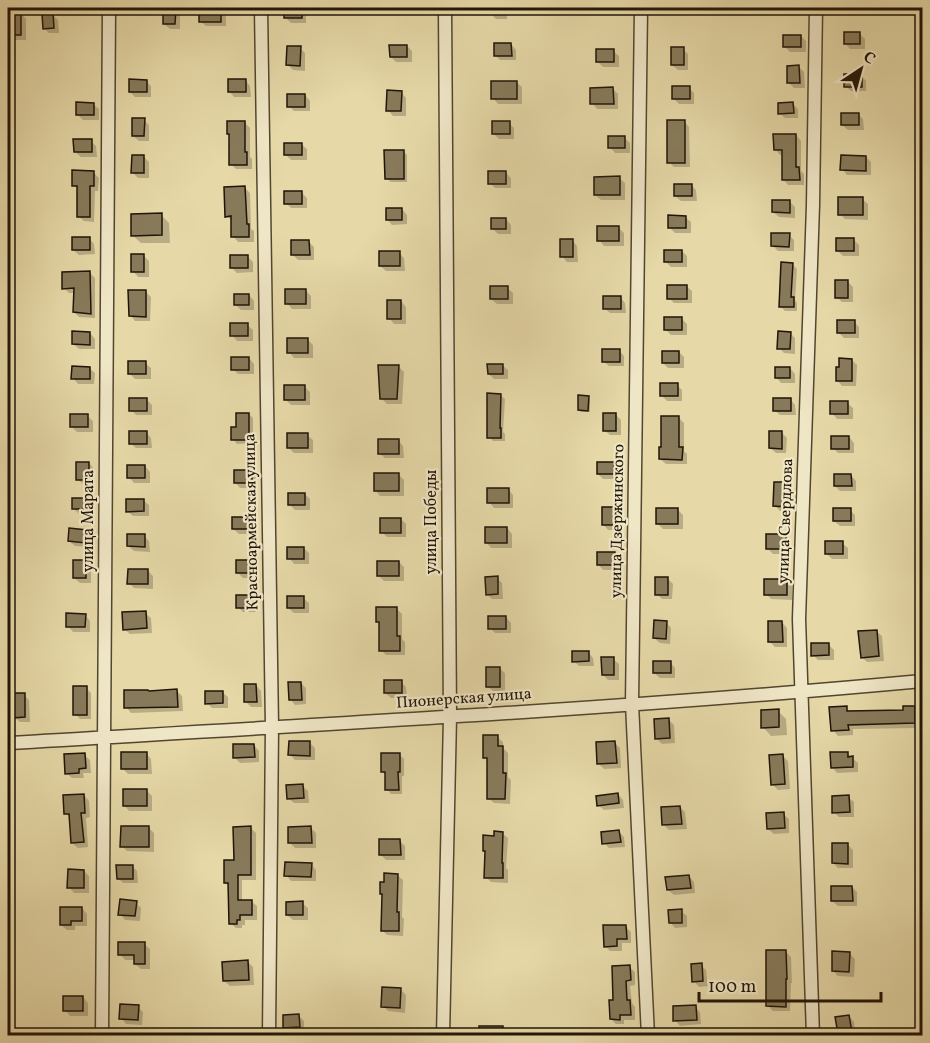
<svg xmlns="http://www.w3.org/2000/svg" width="930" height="1043" viewBox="0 0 930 1043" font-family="Vollkorn,serif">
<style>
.shadow{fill:#0003}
.building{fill:#877a5a;stroke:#211507;stroke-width:1.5}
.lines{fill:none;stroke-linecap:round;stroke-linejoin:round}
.street-casing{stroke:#52462f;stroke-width:15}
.street{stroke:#efe6c6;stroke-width:12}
.labels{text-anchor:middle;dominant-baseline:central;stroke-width:4.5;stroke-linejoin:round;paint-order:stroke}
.street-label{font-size:16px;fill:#211507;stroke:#efe6c6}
</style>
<rect width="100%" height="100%" fill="#e6d8a7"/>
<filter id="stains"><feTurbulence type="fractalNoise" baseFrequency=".00333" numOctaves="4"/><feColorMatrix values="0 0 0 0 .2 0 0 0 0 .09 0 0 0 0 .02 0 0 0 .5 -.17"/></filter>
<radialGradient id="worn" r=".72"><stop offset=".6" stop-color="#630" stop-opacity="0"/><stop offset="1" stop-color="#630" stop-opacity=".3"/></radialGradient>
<!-- shadow -->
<path class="shadow" d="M164,8H175L180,13V29H170L164,24Z
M201,8H220L226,13V26H206L200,21Z
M285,8H302L306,12V23H291L285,17Z
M386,8H398V14H388L386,12Z
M491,8H507V19H496L491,14Z
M560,8H575L576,13L565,14Z
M612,8H628V13L617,14Z
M673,8H691V11H677Z
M8,13H21L26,19V40H11L8,36Z
M53,15L58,20L59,33H49L44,28Z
M860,34L865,39V49H850L845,43Z
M801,36L806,41V52H790L785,47Z
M511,44L516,50V60H500L495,55Z
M407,46L412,51V62H396L391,57Z
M300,48L305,53V71L293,70L288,65Z
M683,49L688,54V70H678L672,65Z
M613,51L619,56V67H603L597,61Z
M799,67L804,72L805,88H794L789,83Z
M861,75L866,81V91H851L845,86Z
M245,80L250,86L251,97H234L229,91Z
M146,81L151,86V97H135L130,92Z
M516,82L522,87V104H498L493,98Z
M689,88L694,93V104H679L673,98Z
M613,89L618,94V109H597L592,103Z
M401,92L406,98V116H393L388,110Z
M305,95L310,101V111H294L289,106Z
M93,104L99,109V120H83L77,114Z
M793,104L798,109V118H785L779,113Z
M858,114L863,119L864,130H848L842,125Z
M144,120L149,125V141H139L133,136Z
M684,121L689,127L690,167H674L669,162Z
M245,123L250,128V157L252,159V169H236L231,164Z
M509,123L514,128V139H499L493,133Z
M796,135L801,141V171L804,174V185H788L783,179V155H780L775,149Z
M625,138L630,143V153H615L610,147Z
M91,141L96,146L97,157H81L75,152Z
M301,144L307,149V160H291L286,155Z
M403,151L407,155V182H391L386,178Z
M144,157L149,162V178H138L133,173Z
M866,157L871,162V175H847L842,169Z
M93,172L99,178L98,191H95L94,222L84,221L78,216L79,190L74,185Z
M505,172L511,178V188H495L490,183Z
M619,178L625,183V200H601L595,195Z
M691,185L696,190L697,201H681L675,196Z
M245,188L250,193L251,229L254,231V242H238L233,236V222L227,216Z
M301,192L307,198V208H291L286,203Z
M862,199L868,204V220L845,219L840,214Z
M790,202L795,207V218L779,217L773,212Z
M402,209L407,215V224L392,225L387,219Z
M161,215L169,223L170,243H141L132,235Z
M685,217L691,222V233H675L670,228Z
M506,219L511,225V234H498L492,228Z
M618,227L624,233V246H604L599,240Z
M789,235L794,240V251H778L772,245Z
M89,238L94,244L95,254L79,255L73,250Z
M572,240L577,246L578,262H567L562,256Z
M854,240L859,245V256H843L838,251Z
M309,242L314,247V260H298L292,254Z
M682,251L687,256V267H671L666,262Z
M399,253L404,258L405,271H386L380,266Z
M143,255L149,261V277H138L133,271Z
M247,256L253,262V272L237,273L231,267Z
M793,265L797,269L795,300L797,303V311H785L781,307Z
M90,273L95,278V318L79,317L74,312L75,293H69L64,288Z
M847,281L853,287V302H842L837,297Z
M686,286L692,291V303H674L669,298Z
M507,288L513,293V304H497L491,299Z
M306,291L311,296V309H292L287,303Z
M146,292L151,297L150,321H135L130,315Z
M249,295L254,301V310H241L235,304Z
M620,297L625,303L626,313H610L604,308Z
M401,301L406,307V324H394L389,318Z
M682,319L687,324V335H671L666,330Z
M854,322L859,327V338H844L838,332Z
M247,325L253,330V341H237L232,335Z
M90,333L95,339V349H79L73,344Z
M790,333L795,338V354L784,353L779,348Z
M307,339L313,345V358H294L289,352Z
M619,350L624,356V366H609L603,361Z
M679,352L684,357V368H668L663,363Z
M249,358L254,364V374H238L233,369Z
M852,360L857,365L856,386H842L837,380Z
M145,363L151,368V379H135L129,373Z
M502,365L508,370V379H494L489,374Z
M398,366L404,372L402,404H387L381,398Z
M89,368L95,373L94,384H78L73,378Z
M790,368L795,374V383H781L776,377Z
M677,385L682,390V401H667L661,395Z
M305,387L310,392V405H291L286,400Z
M500,395L505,399L503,432L505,434V441H493L489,437Z
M588,397L590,400V412H581L579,410Z
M146,399L152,405V415H136L131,410Z
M790,399L795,405L796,415H780L774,410Z
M847,403L853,408V419H837L832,413Z
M249,414L253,418V443L237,444L233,439L237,429Z
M615,414L621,420V435H610L604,430Z
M87,416L93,421V432H77L71,426Z
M679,418L684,423V451L687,454V464H666L660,459L663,448Z
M146,432L151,438L152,448H136L130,443Z
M781,432L787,438L786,453H776L770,448Z
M307,435L313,440V453H294L289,448Z
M849,437L854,443V453H838L833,448Z
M398,440L403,446L404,458H385L379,453Z
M89,463L94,469V485L83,484L77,479Z
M614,463L619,469V479H603L598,474Z
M145,466L150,472V483H134L129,477Z
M251,472L256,477V488H240L235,482Z
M398,474L404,480V496H380L375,490Z
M851,475L856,481V491H840L835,486Z
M787,484L792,489V511H780L775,506Z
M508,489L513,495V508H494L489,502Z
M305,494L310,499V510H295L289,504Z
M88,499L93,505V514H79L74,509Z
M143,500L149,505V516H133L127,511Z
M614,509L619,514V530H608L603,524Z
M678,510L683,515V529H663L657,523Z
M850,510L855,515V526H840L834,521Z
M249,518L255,523V534H239L233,529Z
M401,519L406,524V537H387L382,532Z
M917,526H922V543L918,538Z
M507,528L512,534V548H491L486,542Z
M86,532L91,537V547L75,546L69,541Z
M144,536L149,541L150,552L134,551L128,546Z
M786,536L791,541V554H773L767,548Z
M842,543L848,548V559H832L826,553Z
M304,548L309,553V564H294L289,558Z
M614,554L619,559V570H603L598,564Z
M86,562L91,567V583H80L74,578Z
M253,562L258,567V578H243L237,572Z
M399,562L404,567V581H384L379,576Z
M148,571L153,576V589L134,588L129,583Z
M497,578L502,583L503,599H492L487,594Z
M667,578L673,584L672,599H662L657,594Z
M786,580L792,585V600L771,599L766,594Z
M253,596L259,602V612H243L238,607Z
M303,598L309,603V613H294L288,608Z
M396,608L402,614V639L405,642V655H386L381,650V625L377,621Z
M145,613L151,618L152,633L130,634L124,629Z
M85,615L90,621V632H73L68,626Z
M506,617L511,623V633H495L490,628Z
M666,622L671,628L670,644L660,643L654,638Z
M782,622L787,628V647H775L769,641Z
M876,631L882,636L884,661L867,662L862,657Z
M920,631H922V648L921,647Z
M828,644L834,650V660H818L813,655Z
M588,652L593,658L594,666H579L574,661Z
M613,659L619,664V680H608L603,675Z
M670,662L675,668V678H660L654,673Z
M499,668L505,673V691H493L487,686Z
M401,682L406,687L407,698H391L385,693Z
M301,683L306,688V704L295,705L290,699Z
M256,685L261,691L262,707H251L246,702Z
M86,688L91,693V719H80L75,714Z
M176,690L182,696L183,711L131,713L126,707Z
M222,692L228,697V708H212L207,703Z
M24,695L29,700L30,722H20L14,717Z
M846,708L851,713L904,712L914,708L920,713V728L853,729V735L838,736L833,730Z
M778,711L786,719L787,735L771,736L763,727Z
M668,719L674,725L675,743L662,744L656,738Z
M497,737L503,742V748L508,753V777L511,780L510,804L494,803L488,798L489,761L485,757Z
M614,742L620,748L621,768L604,769L599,764Z
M310,743L315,748V760H295L290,755Z
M254,745L259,751V762L240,763L235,758Z
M146,753L151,759L152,774H128L123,769Z
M847,753L858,763V772L837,773L832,767Z
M399,754L404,759V776H402V794H391L387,789L386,775L383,772Z
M84,755L90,760L91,773H83L84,778H72L66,773Z
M783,756L788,761L790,789L778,790L772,784Z
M303,786L308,791L309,803H294L288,798Z
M147,791L152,796V811H129L124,805Z
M618,794L623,800L624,808L604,810L598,805Z
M84,795L89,801L90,817L86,818L88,847L78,848L72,843L71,818L66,813Z
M848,797L854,802V817H839L834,812Z
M680,807L685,812L687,829L669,830L664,825Z
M783,814L789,819V833L774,834L768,829Z
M149,828L154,833V852L127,851L122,846Z
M251,828L256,833V880H242V901H251L257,906V920H245V925H242V928H236L230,923V887L225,883Z
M311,828L316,833V848H295L290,843Z
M619,832L624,837L625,847L609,848L604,843Z
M502,833L508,838L506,868L508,870V883L491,882L486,877V852L484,850Z
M400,841L405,846V860H386L381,855Z
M848,845L853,850V868H838L833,863Z
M311,864L316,870V881H291L286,875Z
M132,866L137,871L138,883H123L118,878Z
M84,871L89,876V893H74L69,887Z
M397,875L403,880L402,917L404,919L403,936L387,935L382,930Z
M689,876L694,882L695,893L674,895L668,890Z
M852,887L857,892V906H838L832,901Z
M136,903L141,908L140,921L125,920L120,914Z
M302,903L308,908V920H293L287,915Z
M82,908L87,914V926H75V930H67L61,925Z
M681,911L687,916V927L675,928L670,922Z
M626,927L631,932V943H622V951H610L605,946Z
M144,944L150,949V969H141L135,964V960H125L120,954Z
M785,951L791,957L792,983H791L790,1011H773L768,1006Z
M850,954L855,959L854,977L838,976L833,971Z
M247,961L253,967L254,985L230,986L224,981Z
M701,965L706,970L708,986L699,987L694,981Z
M629,967L635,972V985L630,986L632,1003L635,1007V1020H624V1024H616L611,1019L615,1002Z
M401,990L406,995L405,1013L388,1011L383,1006Z
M83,997L88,1003V1016H70L65,1010Z
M138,1007L143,1012L142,1025L126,1024L121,1018Z
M695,1007L700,1012L701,1024L680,1026L675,1020Z
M299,1016L304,1021V1032H290L285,1027Z
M849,1016L854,1022L856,1036H841L839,1033Z
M481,1027H502L507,1033V1036H481Z
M229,1029L248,1030L253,1036H229Z
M383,1031H399L403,1036H383Z
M61,1034L82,1035L83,1036H61Z"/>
<!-- building -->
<path class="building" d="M163,8H176L175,24H163Z
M199,8H221V22H199Z
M284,8H302V18H284Z
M8,12H21V35H8Z
M53,13L54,28L43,29L42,14Z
M844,32H860V44H844Z
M783,35H801V47H783Z
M494,43H511L512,56H494Z
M389,45H407V57H390Z
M287,46H301L300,66L286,65Z
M671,47H684V65H671Z
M596,49H614V62H596Z
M799,65L800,83H787V66Z
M844,74H862V87H844Z
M129,79L147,80V92H129Z
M228,79H246V92H228Z
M491,81H517V99H491Z
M672,86H690V99H672Z
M613,87L614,104H590V88Z
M387,90L402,91L401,111H386Z
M287,94H305V107H287Z
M76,102L94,103V115H76Z
M793,102L794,113L778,114V103Z
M841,113H859V125H841Z
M132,118H145L144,136H132Z
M667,120H685V163H667Z
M227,121H245V152H247V165H229V134H227Z
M492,121H510V134H492Z
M773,134H796V167H799L800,180H782V150H774Z
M608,136H625V148H608Z
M73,139H92V152H74Z
M284,143H302V155H284Z
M384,150H404V179H385Z
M132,155H144V173H131Z
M841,155L866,156V171L840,170Z
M72,170L94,171V186H90V217H77V186H72Z
M488,171H506V184H488Z
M620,176V195H594V177Z
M674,184H692V196H674Z
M245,186L247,224H249V237H231V216L225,217L224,187Z
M284,191H302V204H284Z
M838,197H863V215H838Z
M772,200H790V213L772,212Z
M386,208H402V220H386Z
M162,213V235L131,236V214Z
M668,215L686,216V228H668Z
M491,218H506V229H491Z
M597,226H619V241H597Z
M771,233H790L789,247L771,246Z
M72,237H90V250H72Z
M836,238H854V251H836Z
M560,239H573V257H560Z
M291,240H309L310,255H291Z
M664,250H682V262H664Z
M379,251H400V266H379Z
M131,254H144V272H131Z
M230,255H248V268H230Z
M781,262L793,263L791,297H794V307H779Z
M90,271L91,314L73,312L74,288L62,289V272Z
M835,280H848V298H835Z
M667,285H687V299H667Z
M490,286H508V299H490Z
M285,289H306V304H285Z
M128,290H146V317L129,316Z
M234,294H249V305H234Z
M603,296H621V309H603Z
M387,300H401V319H387Z
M664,317H682V330H664Z
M837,320H855V333H837Z
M230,323H248V336H230Z
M72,331L90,332V345L72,344Z
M778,331L791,332L790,349H777Z
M287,338H308V353H287Z
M602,349H620V362H602Z
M662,351H679V363H662Z
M231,357H249V370H231Z
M839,358L852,359V381H836V367H839Z
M128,361H146V374H128Z
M487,364H503V374H488Z
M378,365H399L397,399H380Z
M72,366L90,367V379H71Z
M775,367H790V378H775Z
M660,383H678V396H660Z
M284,385H305V400H284Z
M487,393L501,394L500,428H501V438H487Z
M578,395L589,396L588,411L578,410Z
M129,398H147V411H129Z
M773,398H791V411H773Z
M830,401H848V414H830Z
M236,413H249V440H231V427H236Z
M603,413H616V431H603Z
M70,414H88V427H70Z
M661,416H679V447H683L682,460L659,459V447H661Z
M129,431H147V444H129Z
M769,431H782V449L769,448Z
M287,433H308V448H287Z
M831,436H849V449H831Z
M378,439H399V454H378Z
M76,462H89V480H76Z
M597,462H614L615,474H597Z
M127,465H145V478H127Z
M234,470H252V483H234Z
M374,473H399V491H374Z
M834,474H851L852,486H834Z
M774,482H787V507L773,506Z
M487,488H509V503H487Z
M288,493H305V505H288Z
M72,498H88V509H72Z
M126,499H144V511L126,512Z
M602,507H614V525H602Z
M656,508H678V524H656Z
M833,508H851V521H833Z
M232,517H250V529H232Z
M380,518H401V533H380Z
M485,527H507V543H485Z
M69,528L87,530L86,543L68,541Z
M127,534H145V547L127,546Z
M766,534H786V549H766Z
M825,541H843V554H825Z
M287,547H304V559H287Z
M597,552H615V565H597Z
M73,560H86V578H73Z
M236,560H254V573H236Z
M377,561H399V576H377Z
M128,569H148V584H127Z
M498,576V594L486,595L485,577Z
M655,577H668V595H655Z
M764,579H787V595H764Z
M236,595H254V608H236Z
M287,596H304V608H287Z
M376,607H397V636H400V651H379V622H376Z
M146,611L147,628L123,630L122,612Z
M66,613L86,614L85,627H66Z
M488,616H506V629H488Z
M654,620L667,621L666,639L653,638Z
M768,621H782L783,642H768Z
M877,630L879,656L861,658L858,631Z
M811,643H829V655L811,656Z
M572,651H589V661L572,662Z
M601,657H614V675H602Z
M653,661H671V673H653Z
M486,667H500V687H486Z
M384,680H402V693H384Z
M288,682H301L302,700H289Z
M244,684H256L257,702H244Z
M73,686H87V715H73Z
M177,689L178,707L124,708V690H148L149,691Z
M205,691H223V703L205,704Z
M12,693H25V717L13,718Z
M847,706V711L903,710V706H915V723L848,725L849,730L831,731L829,707Z
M779,709V727L761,728V710Z
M669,718L670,738L655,739L654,719Z
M483,735H498V746H503V773H506L505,799H487V758H483Z
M289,741H310V756L288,755Z
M615,741L617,763L597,764L596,742Z
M233,744H254L255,757L233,758Z
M121,752H147V769H121Z
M830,752H848V757L853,756V767L831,768Z
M85,753L86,768L79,769V773L65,774L64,754Z
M381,753H400V772H398L399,790H385V772H381Z
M783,754L785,784L771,785L769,755Z
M303,784L304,798L287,799L286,785Z
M123,789H147V806H123Z
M618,793L619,803L597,806L596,796Z
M84,794L85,813H81L84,842L71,843L69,814H64L63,795Z
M849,795L850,812L832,813V796Z
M680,806L682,824L662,825L661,807Z
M784,812L785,828L767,829L766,813Z
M121,826H149V847H120Z
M251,826V875H238V900H252V915H240V920H237V924H229L228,883H224V860H234L233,827Z
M311,826L312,843H288V827Z
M619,830L621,842L602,844L601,832Z
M494,831L503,832L502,863H503V878H484L485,851H483V835L494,836Z
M379,839H400L401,855H379Z
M832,843H848V864L832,863Z
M285,862L312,863L311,877L284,876Z
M116,865H133V879H117Z
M68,869L84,870V888H67Z
M384,873L398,874L397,912H399V931H381L382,894H380V882H384Z
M689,875L691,888L667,890L665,877Z
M831,886H852L853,901H831Z
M120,899L137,901L135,916L118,915Z
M303,901V915H286V902Z
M60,907H82V921H71V925H60Z
M682,909V923H669L668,910Z
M603,925H626L627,939H617V946L604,947Z
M118,942H145V964H134V955H118Z
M766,950H786L787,979H786V1007L766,1006Z
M832,951L850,952L849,972L832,971Z
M248,960L249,980L223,981L222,962Z
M702,963L703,981L692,982L691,964Z
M630,965L631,980L626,981L627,1000H630L631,1015H620V1020L610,1019L609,1000H613L612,966Z
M382,987L401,988L400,1008L381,1007Z
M63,996H83V1011H63Z
M120,1004L139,1005L138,1020L119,1019Z
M696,1005L697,1020L673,1021V1006Z
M299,1014L300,1027L283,1028V1015Z
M849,1015L852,1032L838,1034L835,1017Z
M479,1026H503V1035H479Z"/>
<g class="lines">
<defs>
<path id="street" d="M261,8L272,727L269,1036
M641,8L632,704L648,1036
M8,743C313,725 618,709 922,681
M102,1036L109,8
M443,1036L450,717L445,8
M813,1036L799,619L813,205L816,8"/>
</defs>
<!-- street casing -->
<use href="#street" class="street-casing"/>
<!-- street -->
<use href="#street" class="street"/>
</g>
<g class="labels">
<!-- street labels -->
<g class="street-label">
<text transform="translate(89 521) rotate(-90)">улица Марата</text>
<text transform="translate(618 521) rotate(-89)">улица Дзержинского</text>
<text transform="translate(786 521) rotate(-88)">улица Свердлова</text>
<text transform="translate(252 522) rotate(-91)">Красноармейская улица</text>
<text transform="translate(432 522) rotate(-90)">улица Победы</text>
<text transform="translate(464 699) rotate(-4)">Пионерская улица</text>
</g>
</g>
<!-- margin -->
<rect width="930" height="1043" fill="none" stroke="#e6d8a7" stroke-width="30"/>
<rect x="9" y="9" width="912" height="1025" fill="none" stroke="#211507" stroke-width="3"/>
<rect x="15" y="15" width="900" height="1013" fill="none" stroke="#211507" stroke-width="1.5"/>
<!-- north arrow -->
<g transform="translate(861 69) rotate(36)" stroke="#efe6c6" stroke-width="4.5" paint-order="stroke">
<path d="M0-4.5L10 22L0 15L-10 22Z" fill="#211507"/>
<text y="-9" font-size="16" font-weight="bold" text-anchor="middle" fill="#211507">С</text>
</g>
<!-- scale -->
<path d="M699 992v9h182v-9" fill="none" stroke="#211507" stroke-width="3"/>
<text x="708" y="992" font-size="18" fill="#211507" stroke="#efe6c6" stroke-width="4.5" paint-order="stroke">100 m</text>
<rect width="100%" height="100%" filter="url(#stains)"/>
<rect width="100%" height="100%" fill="url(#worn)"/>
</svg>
